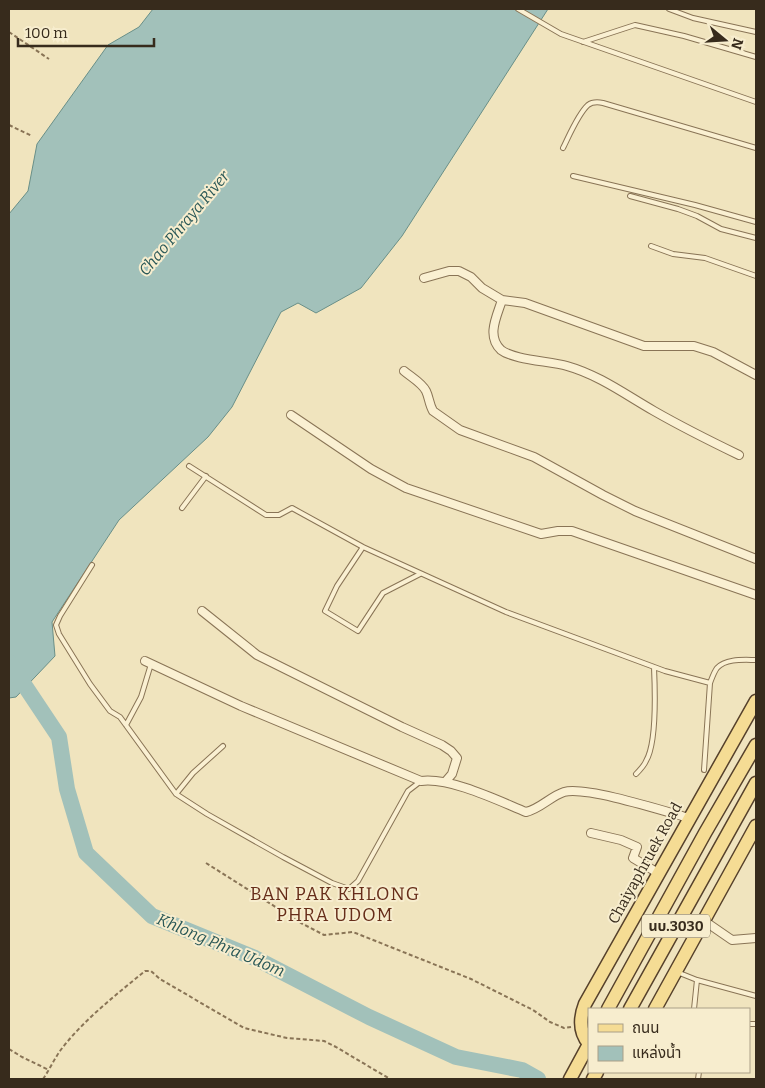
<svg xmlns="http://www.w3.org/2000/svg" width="765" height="1088" viewBox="0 0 765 1088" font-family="Bitter,'Noto Sans Thai',serif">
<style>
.water{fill:#a2c1ba;stroke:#698f88}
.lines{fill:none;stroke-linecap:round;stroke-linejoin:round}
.river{stroke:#a2c1ba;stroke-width:16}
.lane-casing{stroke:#897456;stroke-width:6}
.street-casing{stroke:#897456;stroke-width:10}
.primary-casing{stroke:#56412b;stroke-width:15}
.path{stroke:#897456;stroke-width:2;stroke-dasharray:4 2.5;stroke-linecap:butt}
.lane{stroke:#faf0d2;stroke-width:4}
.street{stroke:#faf0d2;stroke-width:8}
.primary{stroke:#f5dc94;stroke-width:12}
.labels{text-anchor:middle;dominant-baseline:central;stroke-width:4;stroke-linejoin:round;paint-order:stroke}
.shield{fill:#f7edce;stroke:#716551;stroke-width:1}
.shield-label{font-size:14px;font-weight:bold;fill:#372b1c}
.street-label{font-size:15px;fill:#372b1c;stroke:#f7edce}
.water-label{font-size:16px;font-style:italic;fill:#2a5857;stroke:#f7edce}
.quarter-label{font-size:18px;letter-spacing:1px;fill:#662d19;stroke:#f7edce}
</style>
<rect width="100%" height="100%" fill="#f0e4be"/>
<!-- water -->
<path class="water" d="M153,9H548L402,236L361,288L316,313L298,303L281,312L232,407L208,437L119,520L52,622L55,656L16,697L9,698V214L28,191L37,144L108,45L139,27Z"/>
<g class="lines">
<!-- river -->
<path class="river" d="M9,662L59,737L67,789L86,853L152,916L255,958L369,1017L456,1057L522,1070L538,1079"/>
<defs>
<path id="lane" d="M518,9L561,34L756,102
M669,9L693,18L756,32
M583,42L635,25L684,36L756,57
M563,148C569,136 578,114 588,105C592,102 598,102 603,103L756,148
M573,176L695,205L756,222
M630,196L678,209L697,216L721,229L756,238
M651,246L673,254L705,258L756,276
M189,466L266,515H279L292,508L363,547L506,612L665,671L710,683C712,678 714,672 717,668C726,658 745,660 756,660
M182,508L206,476
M363,547L337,586L325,611L358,631L383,593L420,574
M92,565L60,616L56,625L59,634L90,684L110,711L120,717L176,794L207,814L283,857L332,883L349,889L358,881L408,791L421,781
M126,725L141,697L151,664
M704,770L710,683
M636,774C640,770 644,766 646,761C657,743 655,689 654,667
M176,794L193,773L223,746
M677,972L697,980L756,996
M694,1009L697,980
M749,1024H756
M698,1079L699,1072"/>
<path id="street" d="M424,278L449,271H459L471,277L482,288L502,300L525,303L644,346H694L713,352L756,375
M502,300C497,316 486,336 501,350C514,360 550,361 567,366C599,375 626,395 654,411C682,427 710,441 739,455
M404,371C411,377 422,383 426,391C429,397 429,404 433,411L460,430L534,457L603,495L635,511L756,559
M291,415L371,469L406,488L541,534L558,531H572L756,595
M202,611L257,655L402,727L442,745L451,751L457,758L452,774L446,781
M145,661L241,706L421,781C450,777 499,801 526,812C540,809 551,796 564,792C586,786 664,811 689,818
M591,833L621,840L637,847L633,858L658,873
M703,920L732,940L756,938"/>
<path id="primary" d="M608,1009L705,833L756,745
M630,1009L756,783
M655,1009L756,826
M589,1044C579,1032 580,1017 585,1004L756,701
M570,1079L589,1044
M593,1079L597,1072"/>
</defs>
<!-- lane casing -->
<use href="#lane" class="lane-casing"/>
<!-- street casing -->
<use href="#street" class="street-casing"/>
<!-- primary casing -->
<use href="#primary" class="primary-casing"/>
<!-- path -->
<path class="path" d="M9,32L49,59
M9,125L32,136
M206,863L301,923L324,935L353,932L471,979L533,1010L550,1022L564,1028L571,1027
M9,1049L22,1057L49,1070
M43,1079C50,1069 55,1057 63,1047C86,1018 117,994 145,971H151L160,979L244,1028L287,1038L324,1041L336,1047L390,1079"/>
<!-- lane -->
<use href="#lane" class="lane"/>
<!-- street -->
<use href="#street" class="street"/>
<!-- primary -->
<use href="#primary" class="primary"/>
</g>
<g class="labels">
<!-- shield labels -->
<rect class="shield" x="642" y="914.5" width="68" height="23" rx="4"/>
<g class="shield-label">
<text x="676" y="926">นบ.3030</text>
</g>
<!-- street labels -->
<g class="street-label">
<text transform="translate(645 863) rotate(-61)">Chaiyaphruek Road</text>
</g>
<!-- water labels -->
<g class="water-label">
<text transform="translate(184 223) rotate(-50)">Chao Phraya River</text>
<text transform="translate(221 945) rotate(23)">Khlong Phra Udom</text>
</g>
<!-- quarter labels -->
<g class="quarter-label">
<text x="335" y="894">BAN PAK KHLONG<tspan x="335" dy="21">PHRA UDOM</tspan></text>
</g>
</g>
<!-- border -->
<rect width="765" height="1088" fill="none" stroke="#372b1c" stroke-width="20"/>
<!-- legend -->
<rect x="588" y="1008" width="162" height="65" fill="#f7edce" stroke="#aa9f87"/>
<rect x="598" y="1024" width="25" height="8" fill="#f5dc94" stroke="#aa9f87"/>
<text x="632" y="1033" font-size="15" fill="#372b1c">ถนน</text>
<rect x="598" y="1046" width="25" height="15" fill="#a2c1ba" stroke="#aa9f87"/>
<text x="632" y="1058" font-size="15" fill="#372b1c">แหล่งน้ำ</text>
<!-- north arrow -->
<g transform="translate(725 40) rotate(108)" stroke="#f7edce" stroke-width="4" paint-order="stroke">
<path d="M0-4L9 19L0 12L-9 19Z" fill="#372b1c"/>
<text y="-8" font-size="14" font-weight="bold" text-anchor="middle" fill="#372b1c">N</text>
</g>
<!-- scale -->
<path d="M18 38v8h136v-8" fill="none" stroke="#372b1c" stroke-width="2.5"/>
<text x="25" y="38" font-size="15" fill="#372b1c" stroke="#f7edce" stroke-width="4" paint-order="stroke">100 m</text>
</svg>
